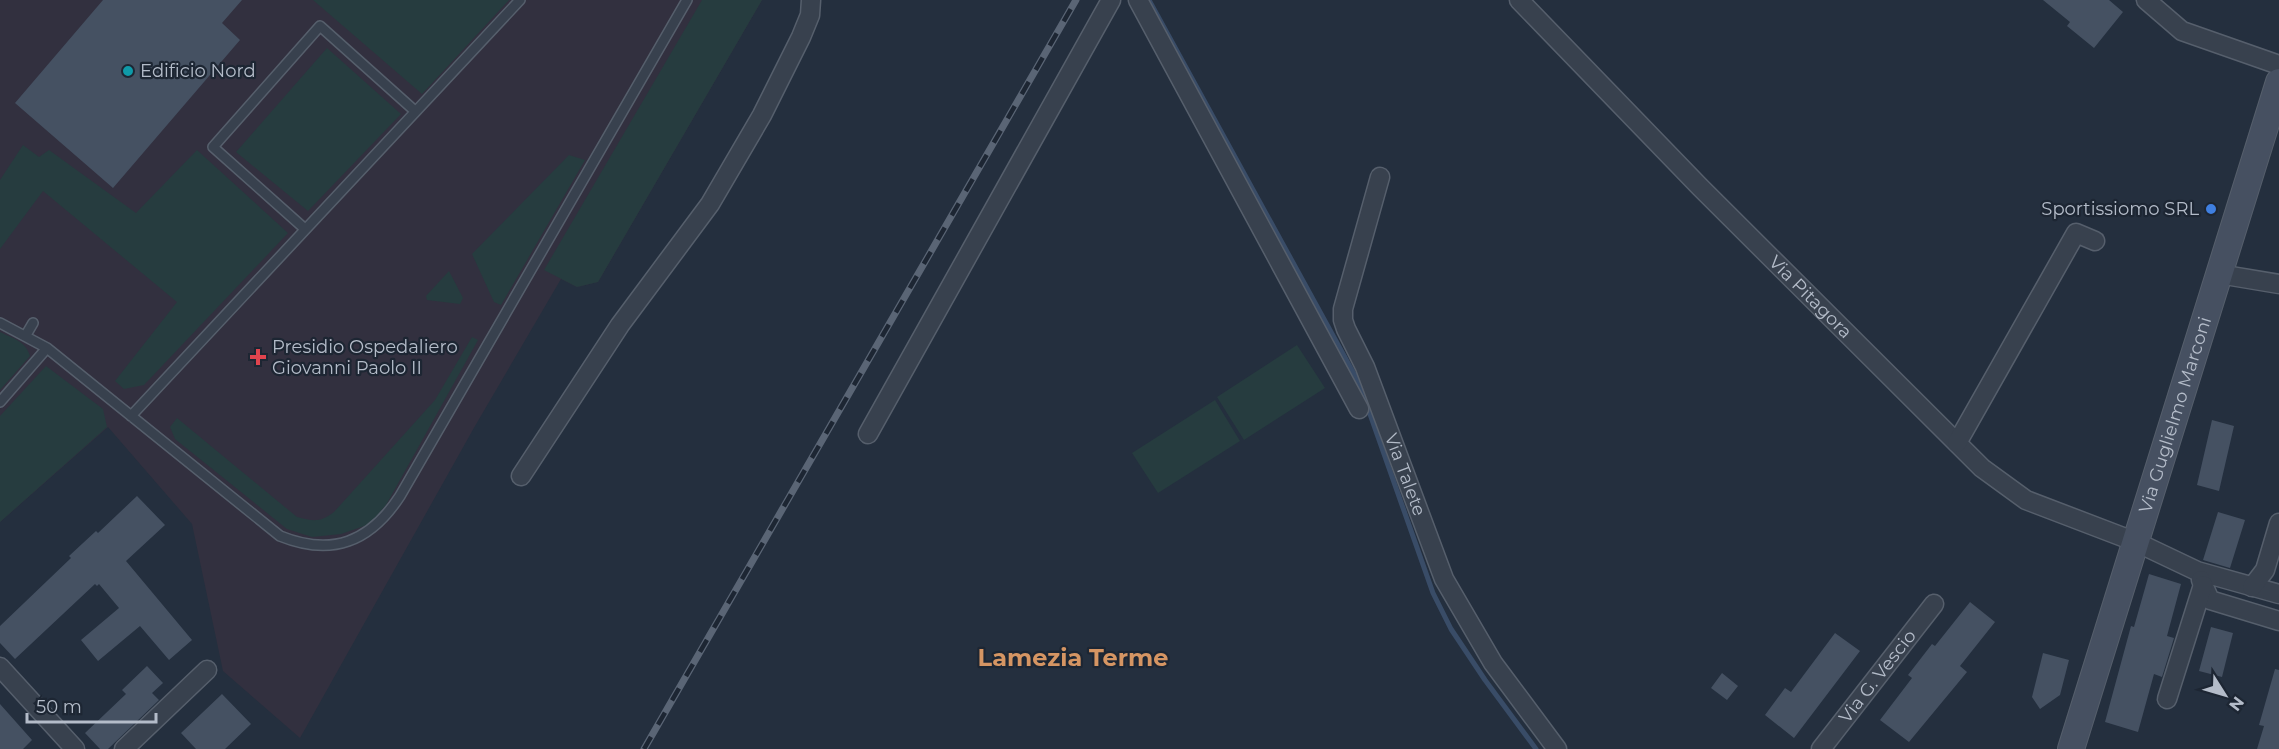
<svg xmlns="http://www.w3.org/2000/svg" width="2279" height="749" viewBox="0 0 2279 749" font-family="Montserrat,sans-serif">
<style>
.medical{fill:#32303f}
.green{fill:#263c3f}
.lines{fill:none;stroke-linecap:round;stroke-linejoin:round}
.stream{stroke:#394c67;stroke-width:5}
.building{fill:#455162}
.service-casing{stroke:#565f6c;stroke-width:12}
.minor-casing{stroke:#565f6c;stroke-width:21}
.secondary-casing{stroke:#565f6c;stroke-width:28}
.service{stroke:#38414e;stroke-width:9}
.minor{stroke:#38414e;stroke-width:18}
.secondary{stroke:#465061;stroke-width:26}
.rail-casing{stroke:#5a6575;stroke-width:7}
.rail{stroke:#1d2633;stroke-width:4.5;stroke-dasharray:14;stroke-linecap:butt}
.culture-dot{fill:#0f9aa8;stroke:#1d2633;stroke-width:2}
.shop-dot{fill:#3f7fe0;stroke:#1d2633;stroke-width:2}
.health-dot{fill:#e0444e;stroke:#1d2633;stroke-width:2}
.labels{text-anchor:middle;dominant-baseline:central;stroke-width:4.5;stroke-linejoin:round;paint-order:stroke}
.poi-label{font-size:18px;fill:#b4bcc9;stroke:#1d2633;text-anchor:start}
.street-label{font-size:18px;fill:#b4bcc9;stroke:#1d2633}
.district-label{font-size:24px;font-weight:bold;fill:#d59563;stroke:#1d2633}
</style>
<rect width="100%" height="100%" fill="#242f3e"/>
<!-- medical -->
<path class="medical" d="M0,0H762L598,282L577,287L561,279L475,426L300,738L223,671L192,524L108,427L0,522Z"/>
<!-- green -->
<path class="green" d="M313,0H509L422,94Z
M702,0H762L598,282L577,287L544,270Z
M327,48L401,114L308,211L236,152Z
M23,145L39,157L49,150L136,213L197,150L288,233L144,385L124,389L115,381L177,302L43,191L0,249V180Z
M569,155L585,160L501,305L494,302L472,254Z
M449,271L463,298L460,304L427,300L426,296Z
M0,332C12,338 26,341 30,356L0,390Z
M472,337L478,340L386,505L370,524L341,534L312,537L287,529L175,439L170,427L177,418L297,517C313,521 320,523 334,512L435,400Z
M1297,345L1325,388L1244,440L1217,397Z
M46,366L103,409L107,427L0,522V416Z
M1215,400L1240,441L1158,493L1132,453Z"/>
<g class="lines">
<!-- stream -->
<path class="stream" d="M1149,0L1359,383L1433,593L1451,629L1485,680L1536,749"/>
</g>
<!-- building -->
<path class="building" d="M103,0H242L222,23L240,40L113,188L15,103Z
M2043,0H2109L2123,12L2094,48L2067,26L2070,22Z
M2212,420L2234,426L2219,491L2197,485Z
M137,496L165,525L126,561L192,640L169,660L140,626L98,661L81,640L119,608L99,584L97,586L95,584L15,659L0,643V626L71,558L69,556L96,531L98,533Z
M2218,512L2245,520L2230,568L2203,560Z
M2149,574L2181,584L2167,636L2174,638L2162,677L2154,674L2138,732L2105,722L2131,626L2134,627Z
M1970,602L1995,622L1960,666L1967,672L1909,742L1880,720L1912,678L1908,675L1932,644L1935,646Z
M2211,627L2233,633L2222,677L2199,671Z
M1835,633L1860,651L1794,738L1765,715L1785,688L1791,692Z
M2043,653L2069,660L2060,695L2040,709L2032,697Z
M147,666L163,683L152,693L159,700L108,749H100L85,733L126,694L122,690Z
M2275,669L2279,670V749H2257L2264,726L2259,725Z
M1722,673L1738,686L1727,700L1711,688Z
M222,694L251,724L225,749H196L181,733Z
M0,704L32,740L23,749H0Z"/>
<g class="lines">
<defs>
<path id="service" d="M305,229L213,147L320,26L415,111
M0,323L47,348L280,536C332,557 370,542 400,496L687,0
M26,335L33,323
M0,402L47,348
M131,416L520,0"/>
<g id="minor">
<path d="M1138,0L1359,409"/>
<path id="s1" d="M1519,0L1700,187L1982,468L2026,500L2136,542L2197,571L2279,594"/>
<path d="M2146,0L2182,31L2279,65"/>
<path id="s2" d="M1380,177L1343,309V320L1346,329L1365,367L1444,579L1493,663L1557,749"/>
<path d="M2219,274L2279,284"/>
<path d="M868,434L1111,0"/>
<path d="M1957,443L2076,233L2095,241"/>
<path d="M521,476L620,325L710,204L762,115L801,37L810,15L811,0"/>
<path d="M2201,580L2210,600L2279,621"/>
<path d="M2252,587L2265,570L2279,523"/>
<path d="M0,667L75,749"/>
<path d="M2167,699L2203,585"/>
<path d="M124,749L207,670"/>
<path id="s3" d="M1821,749L1934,604"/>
</g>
<g id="secondary">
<path id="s4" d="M2071,749L2279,82"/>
</g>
</defs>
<!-- service casing -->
<use href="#service" class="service-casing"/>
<!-- minor casing -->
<use href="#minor" class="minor-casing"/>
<!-- secondary casing -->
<use href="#secondary" class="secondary-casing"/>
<!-- service -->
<use href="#service" class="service"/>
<!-- minor -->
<use href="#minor" class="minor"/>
<!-- secondary -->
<use href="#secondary" class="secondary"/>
<defs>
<path id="rail" d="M644,749L1076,0"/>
</defs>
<!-- rail casing -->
<use href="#rail" class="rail-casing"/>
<!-- rail -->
<use href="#rail" class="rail"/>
</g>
<!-- markers -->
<circle class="culture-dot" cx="128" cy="71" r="6"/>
<circle class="shop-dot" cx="2211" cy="209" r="6"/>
<path class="health-dot" d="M255 348h6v6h6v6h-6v6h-6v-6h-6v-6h6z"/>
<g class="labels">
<!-- poi labels -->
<g class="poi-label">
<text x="140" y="71">Edificio Nord</text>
<text x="2199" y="209" text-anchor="end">Sportissiomo SRL</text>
<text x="272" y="347">Presidio Ospedaliero<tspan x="272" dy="21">Giovanni Paolo II</tspan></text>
</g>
<!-- street labels -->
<g class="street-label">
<text stroke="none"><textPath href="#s1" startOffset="416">Via Pitagora</textPath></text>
<text stroke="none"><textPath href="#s4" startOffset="350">Via Guglielmo Marconi</textPath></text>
<text stroke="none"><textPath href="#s2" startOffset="315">Via Talete</textPath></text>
<text stroke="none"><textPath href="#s3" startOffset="92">Via G. Vescio</textPath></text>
</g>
<!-- district labels -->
<g class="district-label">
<text x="1073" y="657">Lamezia Terme</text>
</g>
</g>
<!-- north arrow -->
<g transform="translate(2225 695) rotate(127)" stroke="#1d2633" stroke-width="4.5" paint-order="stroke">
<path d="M0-4.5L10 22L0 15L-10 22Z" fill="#b4bcc9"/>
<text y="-9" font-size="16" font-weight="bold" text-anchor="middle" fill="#b4bcc9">N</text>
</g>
<!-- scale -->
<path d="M27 713v9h129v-9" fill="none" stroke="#b4bcc9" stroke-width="3"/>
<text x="36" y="713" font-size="18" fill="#b4bcc9" stroke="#1d2633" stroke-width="4.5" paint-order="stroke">50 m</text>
</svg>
